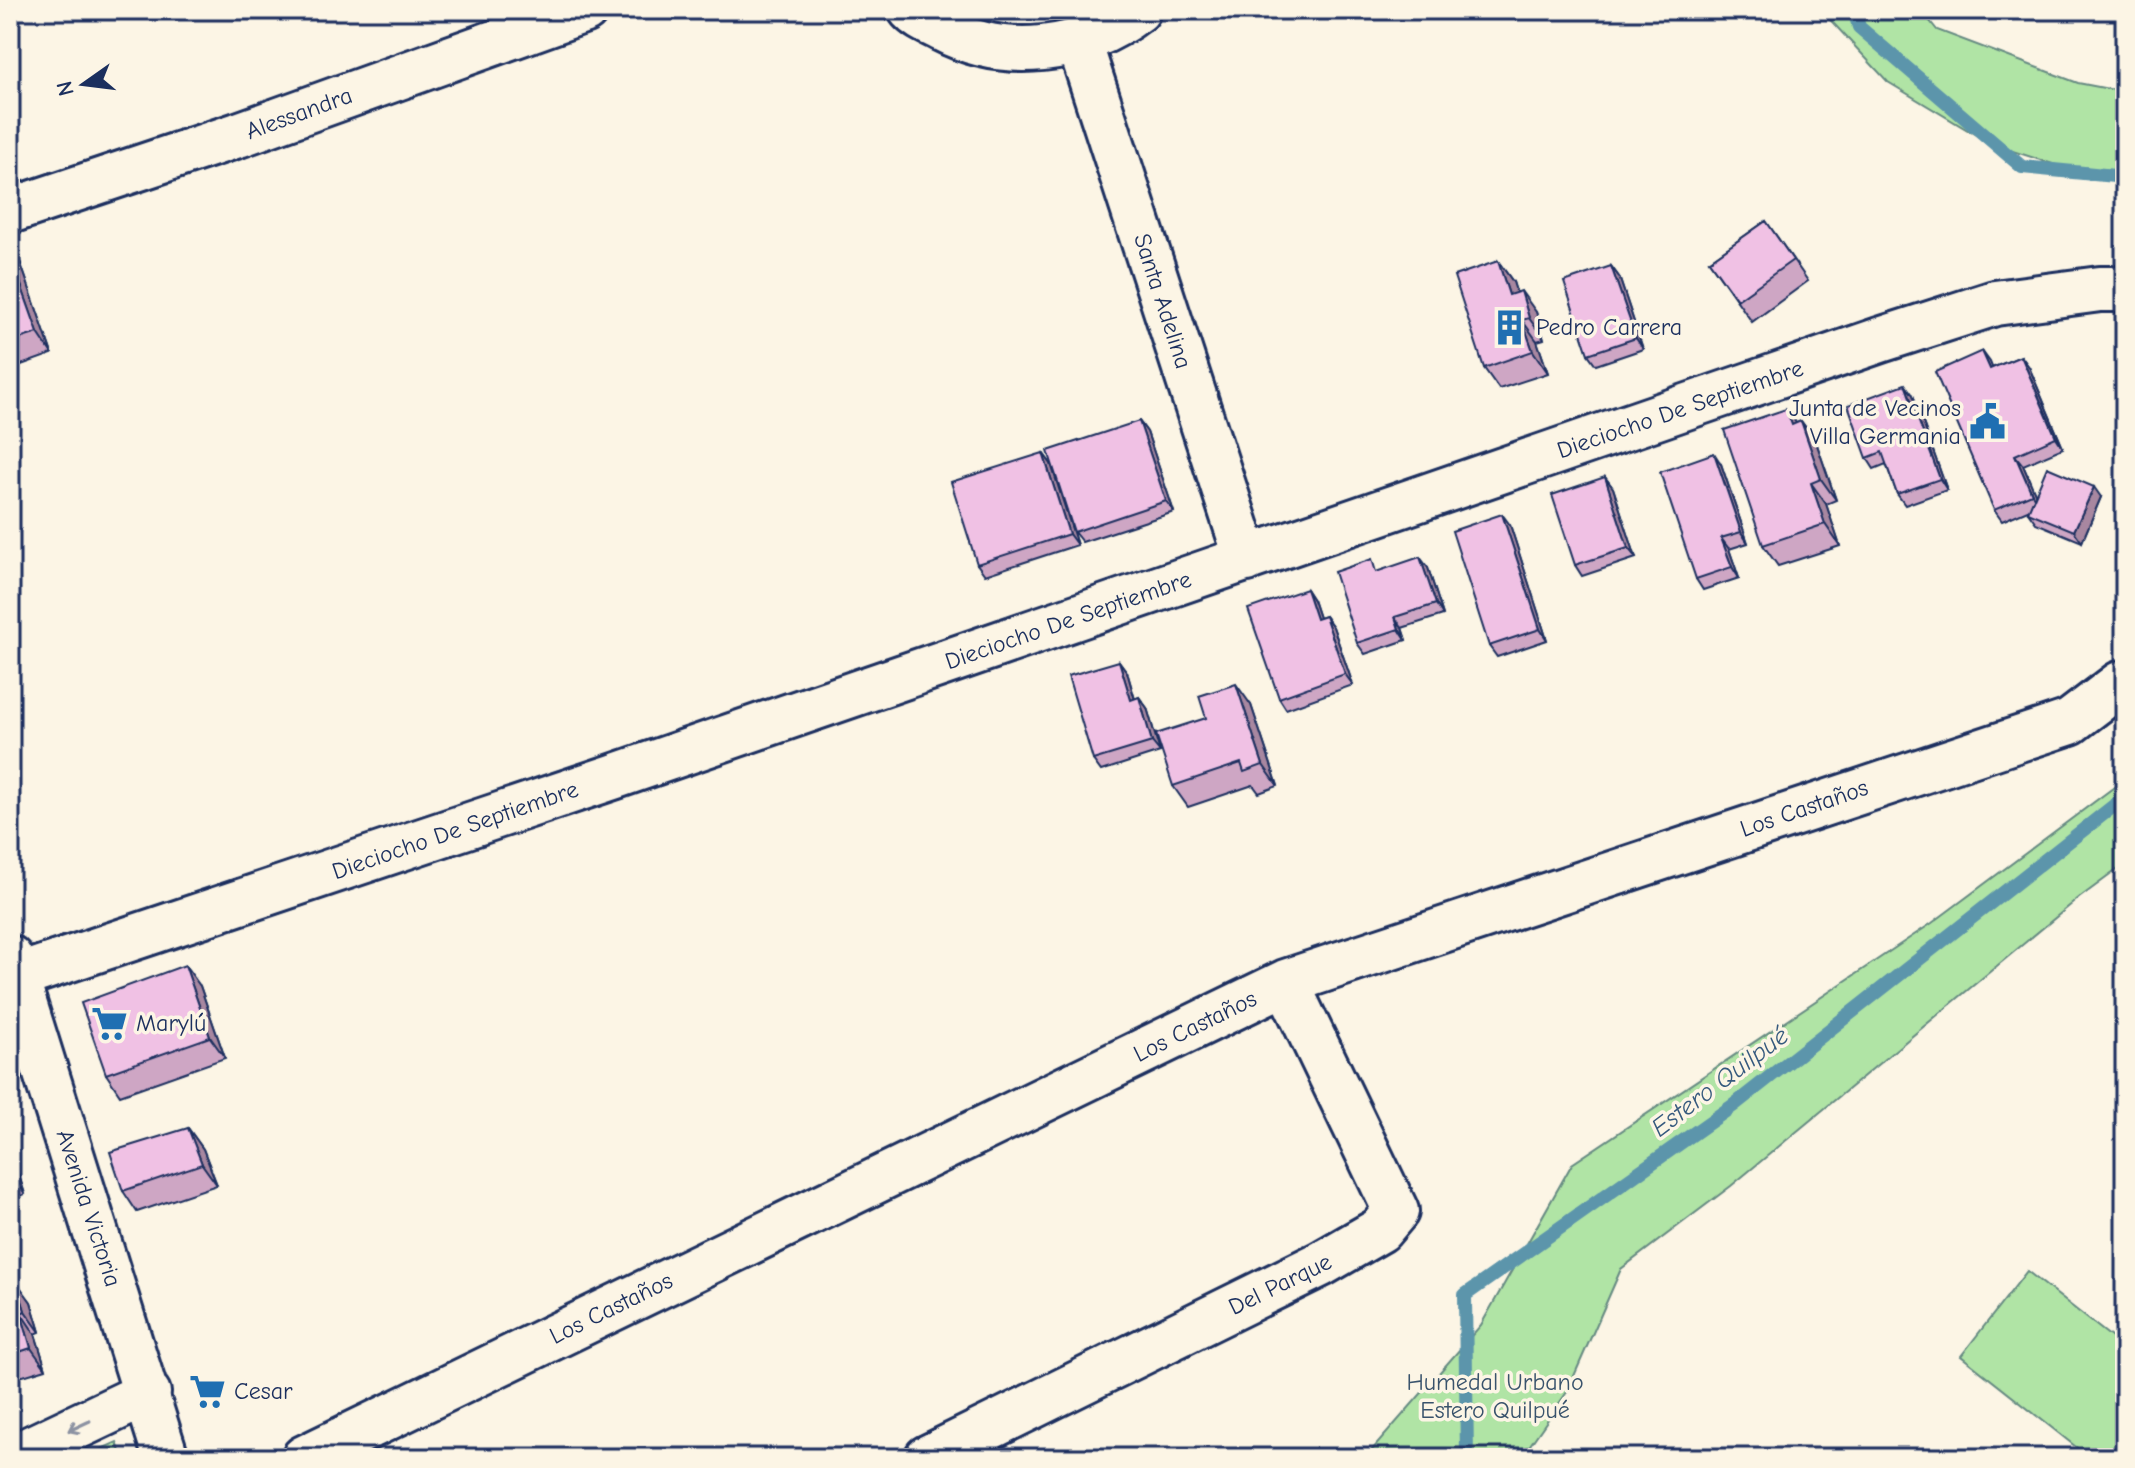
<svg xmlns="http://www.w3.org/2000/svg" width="2135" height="1468" viewBox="0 0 2135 1468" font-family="'Comic Neue',sans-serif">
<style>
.green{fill:#b0e4a5;stroke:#668a82;stroke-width:2}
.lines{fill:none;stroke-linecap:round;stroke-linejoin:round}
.stream{stroke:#5c95ab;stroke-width:14}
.minor-casing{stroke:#1b2f5e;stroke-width:50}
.minor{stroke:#fcf5e5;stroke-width:44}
.wall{fill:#cea6c4;stroke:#1b2f5e;stroke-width:2}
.shaded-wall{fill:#a887a0;stroke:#1b2f5e;stroke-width:2}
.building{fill:#f0c1e4;stroke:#1b2f5e;stroke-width:2}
.oneway{stroke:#8c92a2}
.labels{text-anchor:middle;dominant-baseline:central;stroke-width:7;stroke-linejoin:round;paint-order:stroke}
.street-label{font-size:24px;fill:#1b2f5e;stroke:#fcf5e5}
.poi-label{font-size:24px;fill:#1b2f5e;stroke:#fcf5e5;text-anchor:start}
.park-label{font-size:24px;fill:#39536c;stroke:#fcf5e5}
.water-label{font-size:26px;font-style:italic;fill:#365a7e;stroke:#fcf5e5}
</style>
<rect width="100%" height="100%" fill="#fcf5e5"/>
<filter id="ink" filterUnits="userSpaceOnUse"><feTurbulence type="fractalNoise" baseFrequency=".0125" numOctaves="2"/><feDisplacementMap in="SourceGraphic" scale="16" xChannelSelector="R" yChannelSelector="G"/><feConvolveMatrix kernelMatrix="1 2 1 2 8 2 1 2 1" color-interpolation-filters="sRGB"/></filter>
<g filter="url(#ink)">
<!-- green -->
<path class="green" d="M973,10H1059C1030,17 1002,20 973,10Z
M1821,10H1921L1937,30L2078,83L2125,92V175L2059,166L1991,144L1888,82Z
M2125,779V864L2079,898L1731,1186L1621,1269L1567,1392L1521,1458H1365L1481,1325L1572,1164L1932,923Z
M2027,1271L2125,1348V1454L2122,1458H2090L1961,1356Z
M117,1442L122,1458H81Z"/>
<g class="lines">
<!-- stream -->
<path class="stream" d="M1854,10L1859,27L2022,167L2125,177
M1467,1458L1465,1295L1734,1105L2125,797"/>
<defs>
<path id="minor" d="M911,10C919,19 931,23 942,29C1005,62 1082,53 1138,10
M1079,42L1247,559
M10,211L238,135L585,10
M10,958L166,1458
M16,977L613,777L1880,340L1995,303L2100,289H2125
M11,1458L148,1393
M304,1458L1286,982L2070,722L2120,684
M927,1458L1321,1264L1380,1230L1396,1211L1286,982"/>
</defs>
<!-- minor casing -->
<use href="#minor" class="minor-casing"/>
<!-- minor -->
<use href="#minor" class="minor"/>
</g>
<!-- wall -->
<path class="wall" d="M1766,221L1808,281L1752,322L1709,261Z
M10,242L16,250L52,354L10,369Z
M1498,261L1513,282L1516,293L1536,312L1544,339L1537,341L1548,373L1499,389L1484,368Z
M1611,266L1619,277L1643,349L1596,365L1588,354Z
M1982,351L1992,368L2021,356L2029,367L2063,448L2023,465L2035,495L2101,497L2082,542L2036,523L2028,512L2030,509L2002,521L1994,510Z
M1913,395L1947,490L1905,505L1897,494L1886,464L1874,469L1867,458Z
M1786,409L1796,423L1801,421L1816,442L1836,500L1826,504L1840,546L1778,566L1763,545Z
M1139,421L1147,432L1174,512L1082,542L1074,532Z
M1043,453L1051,464L1077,545L985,575L977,564Z
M1721,464L1748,543L1729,549L1739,578L1703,590L1696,579Z
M1605,477L1613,488L1636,558L1582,576L1575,565Z
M1510,525L1547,640L1497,657L1489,646Z
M1428,568L1443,615L1402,628L1406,640L1365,654L1357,643L1379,571Z
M1306,589L1313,600L1319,618L1325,616L1333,627L1353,685L1286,709L1279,698Z
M1119,661L1127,672L1135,699L1139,697L1147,708L1160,752L1101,771L1093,760Z
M1251,705L1278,786L1259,793L1253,785L1188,807L1173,786L1206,718Z
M200,986L225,1058L120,1095L106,1074Z
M188,1128L203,1149L217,1185L137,1212L123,1191Z
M10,1158L16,1167L25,1194L10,1201Z
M10,1276L31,1302L40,1332L35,1334L46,1369L10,1380Z"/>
<!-- shaded-wall -->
<path class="shaded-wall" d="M10,242L16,250L52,354L38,333L10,254Z
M1498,261L1513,282L1524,316L1509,295Z
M1611,266L1619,277L1643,349L1636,338Z
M1521,291L1536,312L1544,339L1529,318Z
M1522,320L1537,341L1548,373L1533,351Z
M1982,351L1990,362L1997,380L1990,369Z
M2021,356L2029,367L2063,448L2056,437Z
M1905,384L1913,395L1947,490L1940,479Z
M1786,409L1801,430L1792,425Z
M1139,421L1147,432L1174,512L1166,501Z
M1801,421L1816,442L1836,500L1821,479Z
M1043,453L1051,464L1077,545L1069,534Z
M1714,453L1721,464L1748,543L1741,532Z
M2015,455L2023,465L2040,505L2032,494Z
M1605,477L1613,488L1636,558L1628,548Z
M1811,483L1826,504L1840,546L1825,524Z
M2094,487L2101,497L2082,542L2074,531Z
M1502,514L1510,525L1547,640L1540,629Z
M1721,538L1729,549L1739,578L1732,567Z
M1420,557L1428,568L1443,615L1436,604Z
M1306,589L1313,600L1323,630L1316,619Z
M1325,616L1333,627L1353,685L1345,674Z
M1395,617L1402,628L1406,640L1399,629Z
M1119,661L1127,672L1138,711L1131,700Z
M1236,684L1251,705L1278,786L1263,765Z
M1139,697L1147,708L1160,752L1152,742Z
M185,965L200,986L225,1058L210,1037Z
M188,1128L203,1149L217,1185L202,1164Z
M10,1158L16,1167L25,1194L10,1173Z
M16,1281L31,1302L40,1332L25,1311Z
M21,1313L35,1334L46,1369L31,1348Z"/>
<!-- building -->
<path class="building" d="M1766,221L1793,260L1737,300L1709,261Z
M10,254L38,333L10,342Z
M1498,261L1509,295L1521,291L1529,318L1522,320L1533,351L1484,368L1454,276Z
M1611,266L1636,338L1588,354L1564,282Z
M1982,351L1990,369L2021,356L2056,437L2015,455L2032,494L1994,510L1935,372Z
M1905,384L1940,479L1897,494L1882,452L1867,458L1848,405Z
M1786,409L1792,425L1801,421L1821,479L1811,483L1825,524L1763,545L1724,430Z
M1139,421L1166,501L1074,532L1048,451Z
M1043,453L1069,534L977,564L951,482Z
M1714,453L1741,532L1721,538L1732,567L1696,579L1660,472Z
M2047,467L2094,487L2074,531L2028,512Z
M1605,477L1628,548L1575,565L1552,495Z
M1502,514L1540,629L1489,646L1452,531Z
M1420,557L1436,604L1395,617L1399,629L1357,643L1334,572L1372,559L1376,572Z
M1306,589L1316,619L1325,616L1345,674L1279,698L1248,609Z
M1119,661L1131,700L1139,697L1152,742L1093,760L1068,676Z
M1236,684L1263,765L1244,772L1241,763L1173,786L1156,734L1206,718L1199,696Z
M185,965L210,1037L106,1074L81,1003Z
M188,1128L202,1164L123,1191L110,1152Z
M16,1281L25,1311L21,1313L31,1348L10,1355V1283Z"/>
<!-- one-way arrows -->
<defs><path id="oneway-shaft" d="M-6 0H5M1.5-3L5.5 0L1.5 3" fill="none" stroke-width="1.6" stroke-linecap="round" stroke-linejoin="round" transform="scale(2)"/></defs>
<use class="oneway" href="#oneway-shaft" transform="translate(79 1426) rotate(155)"/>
</g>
<!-- icons -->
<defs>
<symbol id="building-bare" viewBox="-9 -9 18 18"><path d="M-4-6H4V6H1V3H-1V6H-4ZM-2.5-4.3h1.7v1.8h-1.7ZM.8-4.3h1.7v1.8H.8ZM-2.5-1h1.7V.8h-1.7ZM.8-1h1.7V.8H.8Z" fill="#1f6fb2" stroke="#fcf5e5" stroke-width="2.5" paint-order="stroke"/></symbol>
<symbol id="civic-bare" viewBox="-9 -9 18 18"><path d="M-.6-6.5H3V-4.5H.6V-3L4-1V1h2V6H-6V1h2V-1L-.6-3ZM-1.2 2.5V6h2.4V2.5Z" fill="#1f6fb2" stroke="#fcf5e5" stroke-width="2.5" paint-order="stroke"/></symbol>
<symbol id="supermarket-bare" viewBox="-9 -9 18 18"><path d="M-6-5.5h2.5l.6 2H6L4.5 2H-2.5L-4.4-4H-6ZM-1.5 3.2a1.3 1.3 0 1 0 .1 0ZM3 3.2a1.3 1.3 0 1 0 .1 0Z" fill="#1f6fb2" stroke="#fcf5e5" stroke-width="2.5" paint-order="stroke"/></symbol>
</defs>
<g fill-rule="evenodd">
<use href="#building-bare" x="1484" y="302" width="51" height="51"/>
<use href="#civic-bare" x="1962" y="396" width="51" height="51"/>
<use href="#supermarket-bare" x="84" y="998" width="51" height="51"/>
<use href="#supermarket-bare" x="182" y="1366" width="51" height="51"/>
</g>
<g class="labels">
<!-- street labels -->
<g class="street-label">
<text transform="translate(299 113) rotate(-20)">Alessandra</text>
<text transform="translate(1163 301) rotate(72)">Santa Adelina</text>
<text transform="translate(1680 409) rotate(-19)">Dieciocho De Septiembre</text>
<text transform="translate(1068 620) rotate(-19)">Dieciocho De Septiembre</text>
<text transform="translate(1804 808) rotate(-19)">Los Castaños</text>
<text transform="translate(455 830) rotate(-19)">Dieciocho De Septiembre</text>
<text transform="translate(1195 1026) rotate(-26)">Los Castaños</text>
<text transform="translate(89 1208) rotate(72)">Avenida Victoria</text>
<text transform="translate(1280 1284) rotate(-26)">Del Parque</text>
<text transform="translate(611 1308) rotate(-26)">Los Castaños</text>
</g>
<!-- poi labels -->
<g class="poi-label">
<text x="1536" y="327">Pedro Carrera</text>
<text x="1961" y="408" text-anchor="end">Junta de Vecinos<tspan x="1961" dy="28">Villa Germania</tspan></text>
<text x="136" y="1023">Marylú</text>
<text x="234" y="1391">Cesar</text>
</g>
<!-- park labels -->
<g class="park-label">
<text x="1495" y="1382">Humedal Urbano<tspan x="1495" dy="28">Estero Quilpué</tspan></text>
</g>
<!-- water labels -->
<g class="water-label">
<text transform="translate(1720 1082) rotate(-37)">Estero Quilpué</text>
</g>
</g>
<!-- margin -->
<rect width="2135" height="1468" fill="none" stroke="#fcf5e5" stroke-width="40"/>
<rect x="20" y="20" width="2095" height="1428" fill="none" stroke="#1b2f5e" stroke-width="3" filter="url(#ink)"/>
<!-- north arrow -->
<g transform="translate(84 84) rotate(256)" stroke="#fcf5e5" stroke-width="6" paint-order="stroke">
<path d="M0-6L14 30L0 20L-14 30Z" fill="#1b2f5e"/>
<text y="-12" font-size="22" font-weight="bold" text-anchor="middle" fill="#1b2f5e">N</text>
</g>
</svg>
